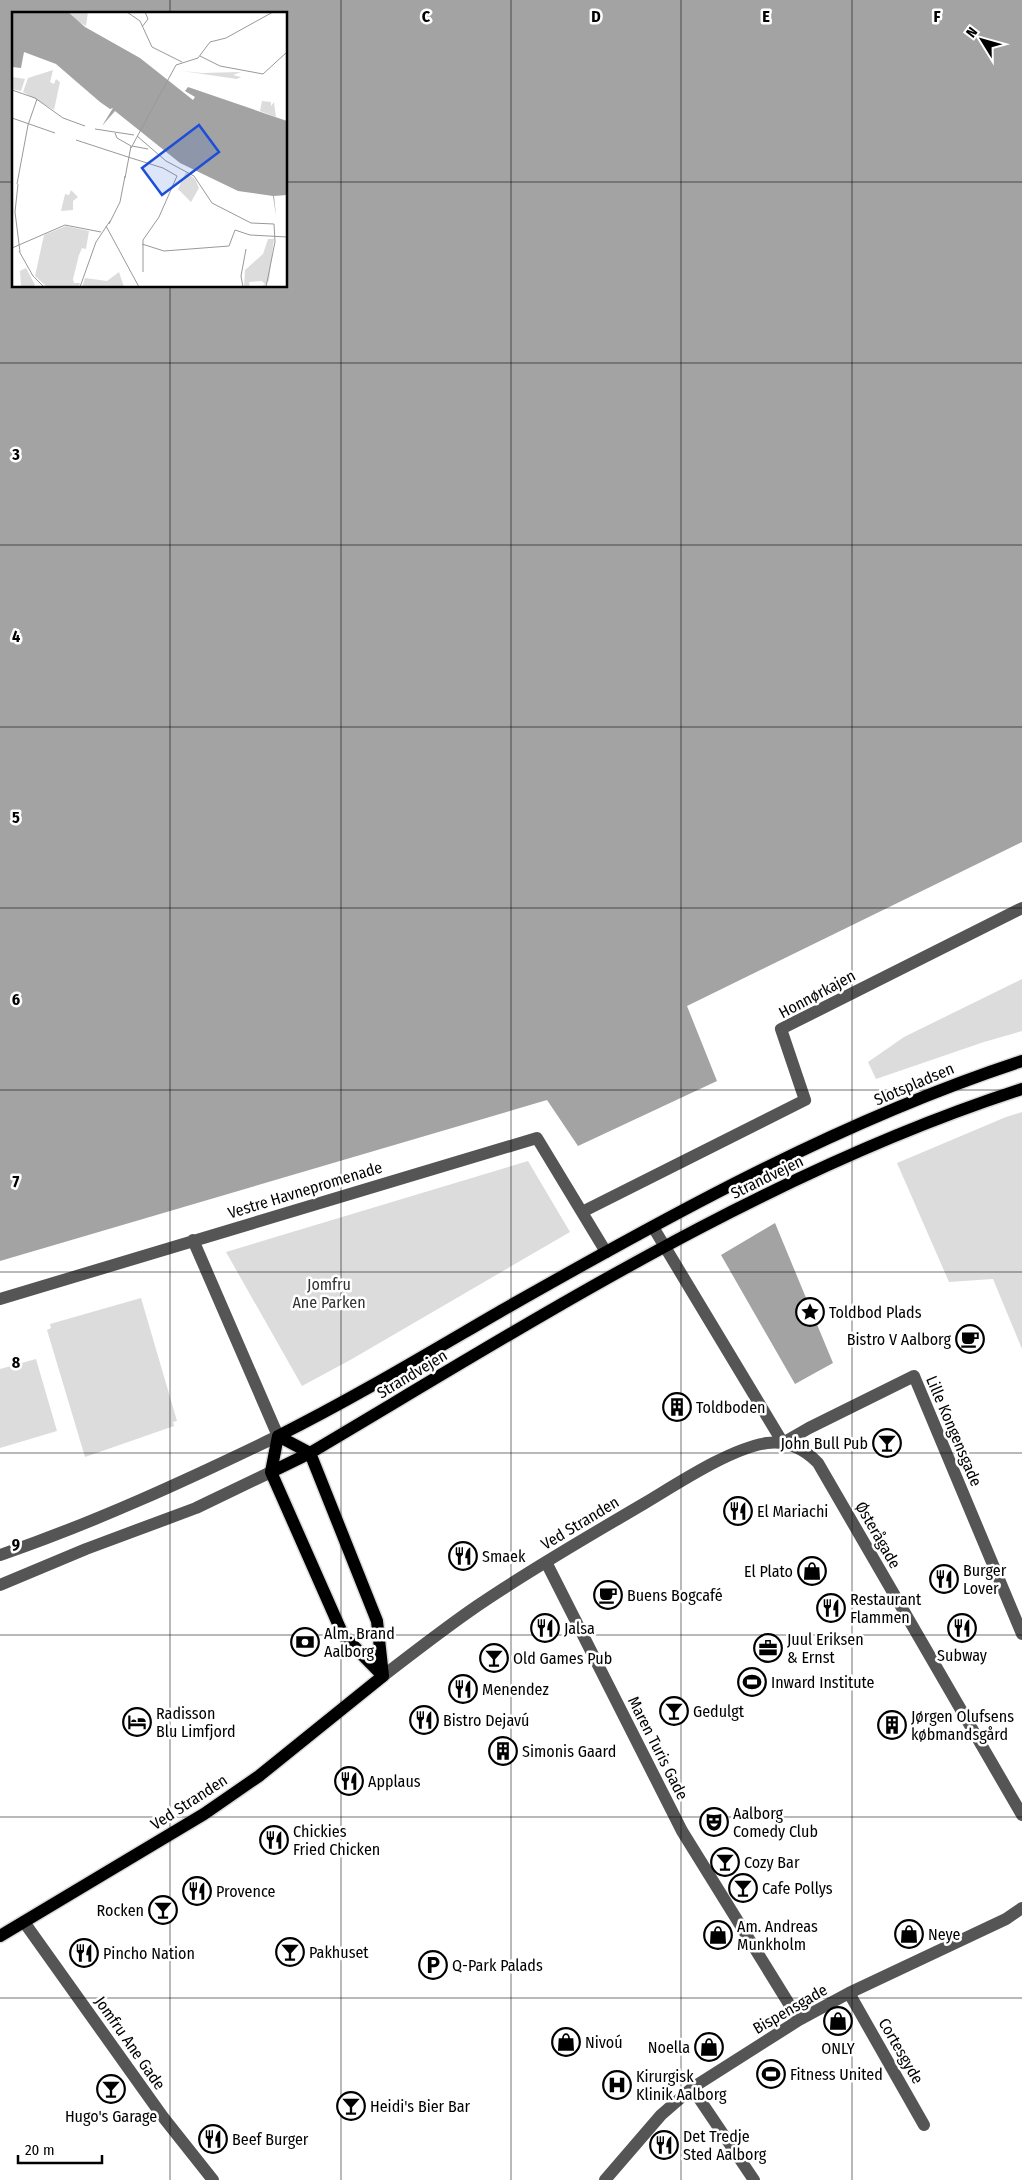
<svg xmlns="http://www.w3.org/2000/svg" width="1022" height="2180" viewBox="0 0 1022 2180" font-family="'Fira Sans Condensed',sans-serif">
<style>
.green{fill:#dcdcdc}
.water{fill:#a3a3a3;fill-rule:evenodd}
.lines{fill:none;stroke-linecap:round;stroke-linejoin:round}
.major-casing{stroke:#dbdbdb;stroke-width:15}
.minor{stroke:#555;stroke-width:12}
.major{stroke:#000;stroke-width:12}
.grid{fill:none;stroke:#000;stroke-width:1;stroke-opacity:0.55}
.labels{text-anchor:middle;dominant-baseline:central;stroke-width:5;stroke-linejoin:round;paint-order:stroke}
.street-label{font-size:16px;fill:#000;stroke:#fff}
.park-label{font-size:16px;fill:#333;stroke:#fff}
.poi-label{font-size:16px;fill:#000;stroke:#fff;text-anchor:start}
.inset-road{fill:none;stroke:#999;stroke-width:1}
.view{fill:#1d4ed8;fill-opacity:0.15;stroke:#1d4ed8;stroke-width:2.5}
.inset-edge{fill:none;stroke:#000;stroke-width:2.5}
.grid-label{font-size:16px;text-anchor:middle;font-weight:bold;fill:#000;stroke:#fff;stroke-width:5;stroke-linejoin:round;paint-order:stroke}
</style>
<rect width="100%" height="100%" fill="#fff"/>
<!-- green -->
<path class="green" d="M1022,979V1031L984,1042L876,1079L868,1062L904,1037Z
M1022,1112V1349L993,1279L949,1282L897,1163L1006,1117Z
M528,1161L570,1232L352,1359L302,1386L226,1252Z
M141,1298L177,1421L173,1422L174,1426L85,1457L47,1330L51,1328L50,1324Z
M36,1359L57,1431L0,1448V1369Z"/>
<!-- water -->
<path class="water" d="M0,0H1022V842L687,1006L717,1081L578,1146L547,1100L0,1261ZM14,14H286V286H14Z
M775,1223L833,1363L795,1384L721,1255Z"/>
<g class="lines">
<defs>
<path id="major" d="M278,1436C354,1398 427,1354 501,1311C666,1217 841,1120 1022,1061
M278,1436L310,1453
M310,1453L377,1621L383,1676
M271,1472L310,1453C538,1318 768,1171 1022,1089
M271,1472L343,1635L383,1676
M271,1472L278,1436
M0,1936L204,1814L259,1776L383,1676"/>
</defs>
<!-- major casing -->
<use href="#major" class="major-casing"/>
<!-- minor -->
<path class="minor" d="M582,1212L805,1100L781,1029L1022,908
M653,1227L783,1443
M0,1299L537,1138L606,1252
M783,1443L809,1428L914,1376L1022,1634
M0,1555C96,1522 187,1480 278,1436L193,1240
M546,1562L682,1831L799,2020
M0,1585L86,1549L196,1508L271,1472
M383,1676C414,1652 445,1628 477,1606C531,1569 589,1536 645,1503C677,1484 731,1448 767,1443C786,1440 805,1449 818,1463L1022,1815
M24,1922L163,2117L213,2180
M849,1993L924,2125
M692,2088L754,2180
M605,2180L661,2115L692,2088L799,2020L849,1993L1006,1919L1022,1908"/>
<!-- major -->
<use href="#major" class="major"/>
</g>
<!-- grid -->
<path class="grid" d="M170,0V14M341,0V2180M511,0V2180M681,0V2180M852,0V2180M0,182H14M286,182H1022M170,286V2180M0,363H1022M0,545H1022M0,727H1022M0,908H1022M0,1090H1022M0,1272H1022M0,1453H1022M0,1635H1022M0,1817H1022M0,1998H1022"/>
<!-- icons -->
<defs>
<symbol id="sight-ring" viewBox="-11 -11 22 22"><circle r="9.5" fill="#fff" stroke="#000" stroke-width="1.5"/><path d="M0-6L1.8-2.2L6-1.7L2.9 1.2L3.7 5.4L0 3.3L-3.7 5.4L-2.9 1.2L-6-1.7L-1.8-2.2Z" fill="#000"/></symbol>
<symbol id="cafe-ring" viewBox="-11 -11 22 22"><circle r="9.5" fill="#fff" stroke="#000" stroke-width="1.5"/><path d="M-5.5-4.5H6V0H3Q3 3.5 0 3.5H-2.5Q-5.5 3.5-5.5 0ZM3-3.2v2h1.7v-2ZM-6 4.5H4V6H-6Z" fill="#000"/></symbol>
<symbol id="building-ring" viewBox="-11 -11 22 22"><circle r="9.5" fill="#fff" stroke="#000" stroke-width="1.5"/><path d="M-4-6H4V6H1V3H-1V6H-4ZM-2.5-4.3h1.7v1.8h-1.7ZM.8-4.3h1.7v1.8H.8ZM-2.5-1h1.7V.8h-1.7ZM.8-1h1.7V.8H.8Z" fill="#000"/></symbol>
<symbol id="bar-ring" viewBox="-11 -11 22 22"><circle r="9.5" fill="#fff" stroke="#000" stroke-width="1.5"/><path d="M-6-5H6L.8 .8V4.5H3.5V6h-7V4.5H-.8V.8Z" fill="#000"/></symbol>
<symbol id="restaurant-ring" viewBox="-11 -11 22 22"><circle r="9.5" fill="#fff" stroke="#000" stroke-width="1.5"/><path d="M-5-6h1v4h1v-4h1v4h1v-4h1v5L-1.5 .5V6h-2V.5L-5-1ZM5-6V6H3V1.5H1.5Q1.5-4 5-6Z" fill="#000"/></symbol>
<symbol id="shop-ring" viewBox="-11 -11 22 22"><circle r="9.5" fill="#fff" stroke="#000" stroke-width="1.5"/><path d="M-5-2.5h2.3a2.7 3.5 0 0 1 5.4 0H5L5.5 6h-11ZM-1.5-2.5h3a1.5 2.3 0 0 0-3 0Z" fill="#000"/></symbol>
<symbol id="bank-ring" viewBox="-11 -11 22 22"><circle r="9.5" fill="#fff" stroke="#000" stroke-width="1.5"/><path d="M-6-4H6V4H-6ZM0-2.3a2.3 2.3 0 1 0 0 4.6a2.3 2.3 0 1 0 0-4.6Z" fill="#000"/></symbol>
<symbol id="office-ring" viewBox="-11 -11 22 22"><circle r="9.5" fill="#fff" stroke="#000" stroke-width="1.5"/><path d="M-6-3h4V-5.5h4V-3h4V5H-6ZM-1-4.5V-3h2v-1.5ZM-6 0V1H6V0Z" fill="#000"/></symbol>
<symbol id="stadium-ring" viewBox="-11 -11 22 22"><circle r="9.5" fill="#fff" stroke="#000" stroke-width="1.5"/><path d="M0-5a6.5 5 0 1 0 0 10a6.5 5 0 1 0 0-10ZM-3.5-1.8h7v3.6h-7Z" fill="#000"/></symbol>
<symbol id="hotel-ring" viewBox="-11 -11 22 22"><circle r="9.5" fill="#fff" stroke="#000" stroke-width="1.5"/><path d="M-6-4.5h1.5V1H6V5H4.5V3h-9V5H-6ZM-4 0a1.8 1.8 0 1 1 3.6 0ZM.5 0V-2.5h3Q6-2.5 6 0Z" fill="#000"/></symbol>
<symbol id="theatre-ring" viewBox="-11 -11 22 22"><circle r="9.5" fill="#fff" stroke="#000" stroke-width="1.5"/><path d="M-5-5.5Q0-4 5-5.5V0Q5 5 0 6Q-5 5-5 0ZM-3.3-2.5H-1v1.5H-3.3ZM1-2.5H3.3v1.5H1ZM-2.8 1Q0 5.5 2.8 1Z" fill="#000"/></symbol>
<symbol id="parking-ring" viewBox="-11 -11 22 22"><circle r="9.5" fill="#fff" stroke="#000" stroke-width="1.5"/><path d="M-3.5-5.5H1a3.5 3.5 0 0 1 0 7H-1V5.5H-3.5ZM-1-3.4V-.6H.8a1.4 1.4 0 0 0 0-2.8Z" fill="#000"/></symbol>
<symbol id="hospital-ring" viewBox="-11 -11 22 22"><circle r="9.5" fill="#fff" stroke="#000" stroke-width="1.5"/><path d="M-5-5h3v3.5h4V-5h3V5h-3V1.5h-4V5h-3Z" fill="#000"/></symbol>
</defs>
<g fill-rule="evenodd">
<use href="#sight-ring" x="794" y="1296" width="32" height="32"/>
<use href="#cafe-ring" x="954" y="1323" width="32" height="32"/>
<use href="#building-ring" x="661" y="1391" width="32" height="32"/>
<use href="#bar-ring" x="871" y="1427" width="32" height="32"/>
<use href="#restaurant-ring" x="722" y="1495" width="32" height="32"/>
<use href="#restaurant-ring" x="447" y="1540" width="32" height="32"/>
<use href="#shop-ring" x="796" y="1555" width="32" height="32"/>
<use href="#restaurant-ring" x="928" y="1563" width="32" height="32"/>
<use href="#cafe-ring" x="592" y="1579" width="32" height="32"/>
<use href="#restaurant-ring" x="815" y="1592" width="32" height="32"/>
<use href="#restaurant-ring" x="529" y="1612" width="32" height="32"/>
<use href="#restaurant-ring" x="946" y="1612" width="32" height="32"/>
<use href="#bank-ring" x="289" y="1626" width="32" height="32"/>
<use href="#office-ring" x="752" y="1632" width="32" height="32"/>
<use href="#bar-ring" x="478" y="1642" width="32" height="32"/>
<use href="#stadium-ring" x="736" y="1666" width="32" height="32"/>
<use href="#restaurant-ring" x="447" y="1673" width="32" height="32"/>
<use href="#bar-ring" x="658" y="1695" width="32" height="32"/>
<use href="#restaurant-ring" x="408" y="1704" width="32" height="32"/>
<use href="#hotel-ring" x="121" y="1706" width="32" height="32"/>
<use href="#building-ring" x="876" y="1709" width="32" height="32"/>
<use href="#building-ring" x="487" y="1735" width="32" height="32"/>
<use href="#restaurant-ring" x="333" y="1765" width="32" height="32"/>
<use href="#theatre-ring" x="698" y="1806" width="32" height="32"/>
<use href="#restaurant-ring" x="258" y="1824" width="32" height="32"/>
<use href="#bar-ring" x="709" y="1846" width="32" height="32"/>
<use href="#bar-ring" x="727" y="1872" width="32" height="32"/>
<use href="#restaurant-ring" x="181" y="1875" width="32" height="32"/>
<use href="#bar-ring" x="147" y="1894" width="32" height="32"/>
<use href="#shop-ring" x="893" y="1918" width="32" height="32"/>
<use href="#shop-ring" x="702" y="1919" width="32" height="32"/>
<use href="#bar-ring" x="274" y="1936" width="32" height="32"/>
<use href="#restaurant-ring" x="68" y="1937" width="32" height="32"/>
<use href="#parking-ring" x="417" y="1949" width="32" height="32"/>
<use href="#shop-ring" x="822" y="2005" width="32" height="32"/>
<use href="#shop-ring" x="550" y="2026" width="32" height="32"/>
<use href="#shop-ring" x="693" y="2031" width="32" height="32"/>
<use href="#stadium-ring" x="755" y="2058" width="32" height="32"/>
<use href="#hospital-ring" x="601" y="2069" width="32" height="32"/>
<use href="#bar-ring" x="95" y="2073" width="32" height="32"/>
<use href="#bar-ring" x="335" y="2090" width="32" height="32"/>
<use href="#restaurant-ring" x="197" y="2123" width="32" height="32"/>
<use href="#restaurant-ring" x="648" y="2129" width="32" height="32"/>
</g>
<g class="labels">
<!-- street labels -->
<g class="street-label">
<text transform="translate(817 994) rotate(-28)">Honnørkajen</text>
<text transform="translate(914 1084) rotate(-23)">Slotspladsen</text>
<text transform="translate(767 1177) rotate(-26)">Strandvejen</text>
<text transform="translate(305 1190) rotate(-17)">Vestre Havnepromenade</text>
<text transform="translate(412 1374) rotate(-31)">Strandvejen</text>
<text transform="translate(954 1431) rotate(67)">Lille Kongensgade</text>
<text transform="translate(580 1523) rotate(-31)">Ved Stranden</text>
<text transform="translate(878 1535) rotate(60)">Østerågade</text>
<text transform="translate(658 1748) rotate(63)">Maren Turis Gade</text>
<text transform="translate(189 1802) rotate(-33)">Ved Stranden</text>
<text transform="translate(790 2009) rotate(-30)">Bispensgade</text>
<text transform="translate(130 2043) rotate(55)">Jomfru Ane Gade</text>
<text transform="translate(901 2051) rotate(60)">Cortesgyde</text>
</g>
<!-- park labels -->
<g class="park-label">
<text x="329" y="1284">Jomfru<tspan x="329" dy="18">Ane Parken</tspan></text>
</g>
<!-- poi labels -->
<g class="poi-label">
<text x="829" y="1312">Toldbod Plads</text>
<text x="951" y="1339" text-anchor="end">Bistro V Aalborg</text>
<text x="696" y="1407">Toldboden</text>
<text x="868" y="1443" text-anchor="end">John Bull Pub</text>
<text x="757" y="1511">El Mariachi</text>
<text x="482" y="1556">Smaek</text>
<text x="963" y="1570">Burger<tspan x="963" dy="18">Lover</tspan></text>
<text x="793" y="1571" text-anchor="end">El Plato</text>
<text x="627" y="1595">Buens Bogcafé</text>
<text x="850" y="1599">Restaurant<tspan x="850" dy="18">Flammen</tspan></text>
<text x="564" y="1628">Jalsa</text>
<text x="324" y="1633">Alm. Brand<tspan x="324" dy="18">Aalborg</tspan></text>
<text x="787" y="1639">Juul Eriksen<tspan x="787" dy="18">&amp; Ernst</tspan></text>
<text x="962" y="1655" text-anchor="middle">Subway</text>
<text x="513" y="1658">Old Games Pub</text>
<text x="771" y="1682">Inward Institute</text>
<text x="482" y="1689">Menendez</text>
<text x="693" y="1711">Gedulgt</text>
<text x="156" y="1713">Radisson<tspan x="156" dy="18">Blu Limfjord</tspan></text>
<text x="911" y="1716">Jørgen Olufsens<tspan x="911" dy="18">købmandsgård</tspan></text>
<text x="443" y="1720">Bistro Dejavú</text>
<text x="522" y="1751">Simonis Gaard</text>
<text x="368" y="1781">Applaus</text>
<text x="733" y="1813">Aalborg<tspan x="733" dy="18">Comedy Club</tspan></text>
<text x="293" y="1831">Chickies<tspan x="293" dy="18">Fried Chicken</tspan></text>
<text x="744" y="1862">Cozy Bar</text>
<text x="762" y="1888">Cafe Pollys</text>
<text x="216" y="1891">Provence</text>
<text x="144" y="1910" text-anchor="end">Rocken</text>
<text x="737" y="1926">Am. Andreas<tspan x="737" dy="18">Munkholm</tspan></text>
<text x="928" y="1934">Neye</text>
<text x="309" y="1952">Pakhuset</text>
<text x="103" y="1953">Pincho Nation</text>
<text x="452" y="1965">Q-Park Palads</text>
<text x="585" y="2042">Nivoú</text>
<text x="690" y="2047" text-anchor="end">Noella</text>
<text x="838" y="2048" text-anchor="middle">ONLY</text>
<text x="790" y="2074">Fitness United</text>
<text x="636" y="2076">Kirurgisk<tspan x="636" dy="18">Klinik Aalborg</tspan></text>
<text x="370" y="2106">Heidi's Bier Bar</text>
<text x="111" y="2116" text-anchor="middle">Hugo's Garage</text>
<text x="683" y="2136">Det Tredje<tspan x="683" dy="18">Sted Aalborg</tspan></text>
<text x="232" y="2139">Beef Burger</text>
</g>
</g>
<!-- overview -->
<g transform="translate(12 12)">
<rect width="275" height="275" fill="#fff"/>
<path d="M56,0H76L74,14L57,4ZM41,58L38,70L42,72L44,67L48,70L42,98L11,80L16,66ZM170,59L190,61L229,60L221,63L229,65L225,67ZM0,65L13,67L9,79L0,77ZM250,89L259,90V94L262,90L264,105L248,99ZM174,160L183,167L187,176L179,190L166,177ZM59,178L66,185L61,189V198L49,199L53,182L57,183ZM54,214L77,219L74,237L70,236L67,243L61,267L62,271H68L67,275H35L23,264L32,223ZM256,227H262L257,268L252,275H249L253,272L250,269L237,270L238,275H232L233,258L251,242ZM14,256L23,273L21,275H9L8,259ZM107,260L112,275H70L73,266L95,269Z" fill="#dcdcdc"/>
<path d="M0,0H56L73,15L128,46L181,88L183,85L173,79L176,75L275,109V183L262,184L264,204L261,184L226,179L168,151L103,99L90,114L101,96L98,97L88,90L44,52L12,40L9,56L0,55Z" fill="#a3a3a3"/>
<path class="inset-road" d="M115,0L128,9L140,35L170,50M130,15L136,7L133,0M188,44L208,54L251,62L275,40M164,53L186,46L198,30L214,26L261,0M0,78L23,86L51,106L73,114M0,106L43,121M83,117L122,123M103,121L105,126L119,134M125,124L154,149M64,128L116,145M120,134L136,137M119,136L164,53M116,145L151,156M154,149L182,164L200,191L239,211L262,212L263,230L254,275M113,166L119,134M5,172L16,113L25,87M6,172L3,200L8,240M97,212L108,190L113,164M94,214L127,275M130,232L152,239L217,234L223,218L238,223L275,225M0,236L53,213L89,220M7,239L21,264L32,275M131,260V228L147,205L165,164L151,156M68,275L84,230L98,209M231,275L229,264L234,237"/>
<path class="view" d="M187,113L207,140L150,183L130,156Z"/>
<rect width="275" height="275" class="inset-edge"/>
</g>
<g class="grid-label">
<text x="426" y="22">C</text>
<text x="596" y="22">D</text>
<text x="766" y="22">E</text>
<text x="937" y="22">F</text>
<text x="16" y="460">3</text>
<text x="16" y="642">4</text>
<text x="16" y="823">5</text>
<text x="16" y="1005">6</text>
<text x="16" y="1187">7</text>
<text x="16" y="1368">8</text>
<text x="16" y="1550">9</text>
</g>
<!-- north arrow -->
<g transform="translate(982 40) rotate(307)" stroke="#ffffff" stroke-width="4" paint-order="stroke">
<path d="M0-4L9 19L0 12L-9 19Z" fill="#000000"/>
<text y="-8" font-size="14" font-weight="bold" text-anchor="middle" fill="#000000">N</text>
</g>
<!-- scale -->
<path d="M18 2155v8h84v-8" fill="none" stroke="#000000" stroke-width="2.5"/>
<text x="25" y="2155" font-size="15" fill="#000000" stroke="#ffffff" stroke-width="4" paint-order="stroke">20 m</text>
</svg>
